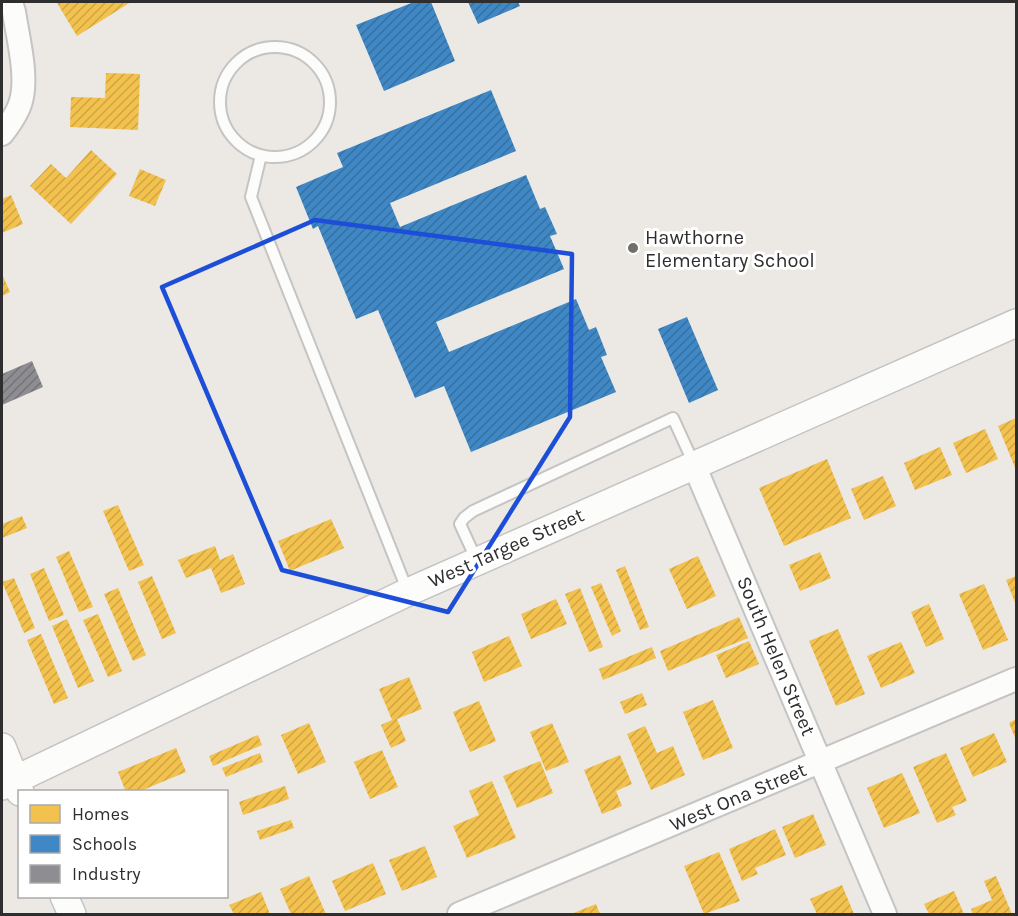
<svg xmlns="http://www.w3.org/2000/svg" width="1018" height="916" viewBox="0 0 1018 916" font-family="Karla,sans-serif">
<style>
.homes{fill:url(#homes-hatch)}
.schools{fill:url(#schools-hatch)}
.industry{fill:url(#industry-hatch)}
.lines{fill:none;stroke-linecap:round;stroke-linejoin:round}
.service-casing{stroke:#c5c4c5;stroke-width:14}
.minor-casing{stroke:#c5c4c5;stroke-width:26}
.tertiary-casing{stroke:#c5c4c5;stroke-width:30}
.service{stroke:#fcfcfb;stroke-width:10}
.minor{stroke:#fcfcfb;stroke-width:22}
.tertiary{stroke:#fcfcfb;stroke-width:27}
.marked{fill:none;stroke:#1d4ed8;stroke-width:4.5;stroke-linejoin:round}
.poi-dot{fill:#706f6e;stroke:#fff;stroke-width:2}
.labels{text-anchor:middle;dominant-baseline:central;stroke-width:6;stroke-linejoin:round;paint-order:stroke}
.poi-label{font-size:20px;fill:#2e2e2e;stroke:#fff;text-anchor:start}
.street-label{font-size:20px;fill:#2e2e2e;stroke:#fff}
</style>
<defs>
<pattern id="homes-hatch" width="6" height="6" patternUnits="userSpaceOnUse" patternTransform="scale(1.5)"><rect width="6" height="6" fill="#f2c14e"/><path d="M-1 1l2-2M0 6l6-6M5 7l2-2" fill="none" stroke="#d0a644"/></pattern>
<pattern id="schools-hatch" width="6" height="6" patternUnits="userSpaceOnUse" patternTransform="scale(1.5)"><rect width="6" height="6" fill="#3f88c5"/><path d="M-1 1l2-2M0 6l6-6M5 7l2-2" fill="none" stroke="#3570a0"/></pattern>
<pattern id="industry-hatch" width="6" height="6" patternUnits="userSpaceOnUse" patternTransform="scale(1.5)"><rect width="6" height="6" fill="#8d8d92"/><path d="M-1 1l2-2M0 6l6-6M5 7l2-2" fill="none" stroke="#747478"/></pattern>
</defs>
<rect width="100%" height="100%" fill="#ece8e4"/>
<!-- homes -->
<path class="homes" d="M60,2H131L77,36L57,3Z
M106,73L140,74L138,130L70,127L71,97L105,98Z
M91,150L117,174L71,224L30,186L51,164L66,178Z
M140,169L166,180L155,206L129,196Z
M11,195L23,224L2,233V199Z
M2,274L10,292L2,296Z
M1016,418V470L998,426Z
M985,429L998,459L966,473L953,443Z
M940,447L952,475L915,490L904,463Z
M827,459L851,518L784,546L759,488Z
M883,476L896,506L864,520L851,489Z
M118,505L144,565L129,571L103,511Z
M22,516L27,528L2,538V524Z
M331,519L344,548L290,571L278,541Z
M215,546L220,560L233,554L245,584L221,593L211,568L186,578L178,560Z
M69,551L93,607L79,612L56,557Z
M820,552L831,578L800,591L789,565Z
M698,556L716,596L687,609L669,569Z
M625,566L649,627L640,630L616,570Z
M44,568L64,615L49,621L30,574Z
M152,576L176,633L162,639L138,582Z
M1016,576V605L1006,580Z
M14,578L35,628L24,633L2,582Z
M601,583L621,631L612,636L591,587Z
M984,584L1008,640L983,650L959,594Z
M118,588L146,655L133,661L104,594Z
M580,588L603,647L589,652L565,594Z
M556,599L567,624L531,639L521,614Z
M929,604L944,639L926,647L911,612Z
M98,614L122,671L108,677L83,620Z
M739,617L748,638L668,671L660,651Z
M67,619L94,681L78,688L52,626Z
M838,629L865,694L836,706L809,641Z
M41,634L68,698L54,704L27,640Z
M509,636L522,666L484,682L472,652Z
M749,641L759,664L726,678L716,655Z
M901,642L915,673L881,688L867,656Z
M652,647L656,658L603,680L599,669Z
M409,677L422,709L397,719L406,741L391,748L381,725L392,720L379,689Z
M642,693L647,705L625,714L620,702Z
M713,700L733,748L703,760L683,712Z
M479,701L496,741L470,752L453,712Z
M1016,719V740L1009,723Z
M309,723L326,762L298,774L281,735Z
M552,723L569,762L546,771L530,732Z
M645,726L657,753L673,746L685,775L651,790L627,734Z
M994,733L1007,762L973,777L960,748Z
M258,735L262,745L213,766L209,756Z
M176,748L186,772L138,792H126L118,772Z
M382,750L398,787L370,799L354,762Z
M260,753L263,762L226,777L222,768Z
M946,753L967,801L952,807L956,815L937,823L913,767Z
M620,755L632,784L616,791L622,806L602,814L584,770Z
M540,761L553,793L517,808L503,776Z
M902,773L920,813L884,828L867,788Z
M492,781L516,838L467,858L453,826L479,815L469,791Z
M285,786L289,799L243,815L239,802Z
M813,814L826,845L795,858L782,827Z
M291,820L294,828L260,840L257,831Z
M775,829L786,855L755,868L758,874L742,881L729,849Z
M425,846L437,877L402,891L389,860Z
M719,852L740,901L704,914L684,866Z
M373,863L386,894L345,911L332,881Z
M309,876L326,914H291L280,889Z
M996,876L1012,914H973L971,909L992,900L984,881Z
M842,885L854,914H817L810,899Z
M954,891L964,914H929L924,904Z
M261,892L270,914H234L229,905Z
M596,904L600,914H571Z"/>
<!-- schools -->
<path class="schools" d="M414,2H431L455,61L384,91L356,25Z
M468,2H518L520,6L478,24Z
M491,90L516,151L390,203L400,227L526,175L540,209L545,207L557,234L550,236L564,269L436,322L449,352L576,299L589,330L596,327L607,355L601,357L616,392L471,452L444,386L415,398L378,310L356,319L318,226L313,229L296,187L343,167L337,153Z
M687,317L718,390L689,403L658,329Z"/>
<!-- industry -->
<path class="industry" d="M32,361L43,387L2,405V374Z"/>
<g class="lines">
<defs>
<path id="service" d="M220 102a55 55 0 1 1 110 0a55 55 0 1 1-110 0Z
M261,155L251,197L408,592
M477,561L460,524L464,518L473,511L673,418L694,464"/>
<path id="minor" d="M2,134C9,125 18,113 21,101C28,76 18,38 14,12L11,2
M694,465L885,914
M459,914L1016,679"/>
<path id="tertiary" d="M2,747L20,792
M2,786L408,592L1016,323
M64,896L72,914"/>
</defs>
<!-- service casing -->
<use href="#service" class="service-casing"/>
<!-- minor casing -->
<use href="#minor" class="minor-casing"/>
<!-- tertiary casing -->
<use href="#tertiary" class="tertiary-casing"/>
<!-- service -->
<use href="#service" class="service"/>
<!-- minor -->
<use href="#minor" class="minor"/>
<!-- tertiary -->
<use href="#tertiary" class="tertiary"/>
</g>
<!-- marked area -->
<path class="marked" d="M315,220L572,254L570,417L448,612L282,570L162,287Z"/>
<!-- markers -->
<circle class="poi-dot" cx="633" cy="248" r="6"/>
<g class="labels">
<!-- poi labels -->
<g class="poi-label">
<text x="645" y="237">Hawthorne<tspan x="645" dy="23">Elementary School</tspan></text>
</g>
<!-- street labels -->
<g class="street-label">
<text transform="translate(506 548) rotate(-24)">West Targee Street</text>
<text transform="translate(776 656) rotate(67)">South Helen Street</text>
<text transform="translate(738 797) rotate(-23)">West Ona Street</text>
</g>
</g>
<!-- border -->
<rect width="1018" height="916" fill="none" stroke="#2e2e2e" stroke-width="6"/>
<!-- legend -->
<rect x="18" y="790" width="210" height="108" fill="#ffffff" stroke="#ababab" stroke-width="1.5"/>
<rect x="30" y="805" width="30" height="18" fill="#f2c14e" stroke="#ababab" stroke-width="1.5"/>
<text x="72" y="820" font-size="18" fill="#2e2e2e">Homes</text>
<rect x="30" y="835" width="30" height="18" fill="#3f88c5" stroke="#ababab" stroke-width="1.5"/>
<text x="72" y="850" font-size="18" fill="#2e2e2e">Schools</text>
<rect x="30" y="865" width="30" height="18" fill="#8d8d92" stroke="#ababab" stroke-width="1.5"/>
<text x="72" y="880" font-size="18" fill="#2e2e2e">Industry</text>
</svg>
